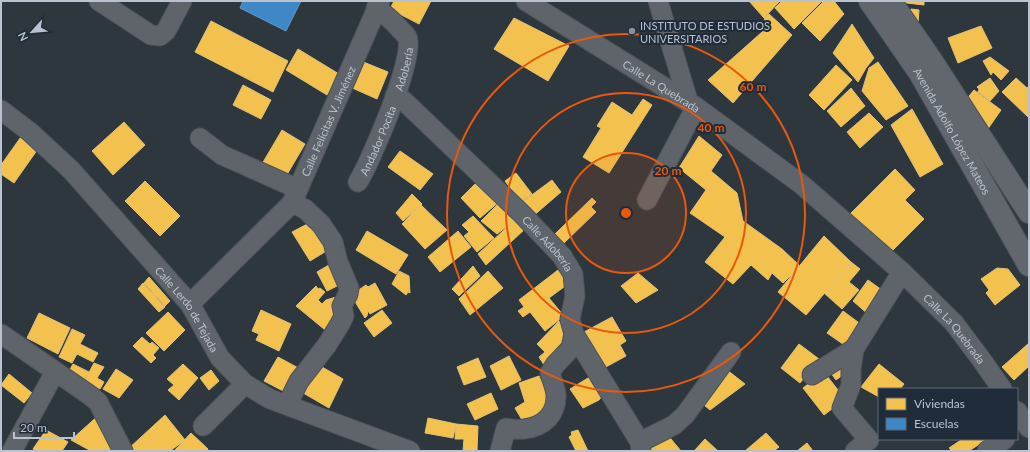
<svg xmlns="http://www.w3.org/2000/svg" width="1030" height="452" viewBox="0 0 1030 452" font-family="Lato,sans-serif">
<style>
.homes{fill:#f2c14e;stroke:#e1c174}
.schools{fill:#3f88c5;stroke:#6499c8}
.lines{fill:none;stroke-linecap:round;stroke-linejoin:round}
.minor-casing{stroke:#4d5258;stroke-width:21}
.major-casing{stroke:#4c525b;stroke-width:24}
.minor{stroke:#5f646b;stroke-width:19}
.major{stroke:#61676d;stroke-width:22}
.ring{fill:none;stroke:#e8590c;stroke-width:2}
.poi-dot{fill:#88919c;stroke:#202c3a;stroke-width:1.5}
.labels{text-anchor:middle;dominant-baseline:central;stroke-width:4;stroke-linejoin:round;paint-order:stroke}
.poi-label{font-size:11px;fill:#b9c2ce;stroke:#202c3a;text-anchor:start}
.street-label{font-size:11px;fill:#b9c2ce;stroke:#202c3a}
.centre{fill:#e8590c;stroke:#202c3a;stroke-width:2}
.ring-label{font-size:12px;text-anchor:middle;font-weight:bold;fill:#e8590c;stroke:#202c3a;stroke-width:4;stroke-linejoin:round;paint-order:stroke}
</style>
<rect width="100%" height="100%" fill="#2e363e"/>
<!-- homes -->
<path class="homes" d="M394,1H431L419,24L390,9Z
M749,1H780L764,18Z
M782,1H822L794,29L775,8Z
M824,1H834L844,14L820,41L802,23Z
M898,1H924V5L898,2Z
M911,9L919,10L918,25L907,16Z
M769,14L792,35L733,103L708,80L770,25L764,19Z
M514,18L569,46L548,81L494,49Z
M211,21L288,61L273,92L195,52Z
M852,24L874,58L866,68L858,82L833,53Z
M981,26L992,48L958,63L948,38Z
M298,49L339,74L327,95L286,70Z
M990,57L1009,71L1001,80L993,72L991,75L983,61Z
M361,61L388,72L377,99L350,87Z
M878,62L908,106L886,120L862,91L869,68Z
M836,65L852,80L824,110L809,95Z
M990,78L999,91L990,101L978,92L979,89L977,87Z
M1016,78L1027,88L1029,86V118L1002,92Z
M243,85L271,100L261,119L233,105Z
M851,88L865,106L841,127L827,111Z
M974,90L1001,110L983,136L961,106Z
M643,99L652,105L609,173L583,157L601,128L597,126L612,102L632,115Z
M912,109L943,164L920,177L891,125Z
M869,113L883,127L860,148L847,132Z
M124,122L145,145L113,175L92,151Z
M282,130L305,144L285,178L262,164Z
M23,134L40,146L14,183L1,174V165Z
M699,136L722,155L711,171L737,193L743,221L782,249L799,265L797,269L783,283L772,273L768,280L751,265L733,284L705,262L725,237L690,213L706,190L679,168Z
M400,151L433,174L420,190L388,167Z
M895,169L915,190L905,200L924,219L889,254L849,215Z
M516,173L532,194L521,202L505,181Z
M479,180L500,201L480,218L461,198Z
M552,180L561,192L532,217L521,203Z
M145,181L180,216L160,236L125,201Z
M412,194L422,204L403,221L396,213Z
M592,198L596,202L591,207L596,212L564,243L555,234Z
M501,201L518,218L497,234L481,221Z
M421,205L447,230L425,249L402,224Z
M473,216L494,238L477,252L464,236L469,232L462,225Z
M516,219L525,229L486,265L478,254Z
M315,220L333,247L310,261L292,232Z
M367,231L408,255L396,274L356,250Z
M458,231L471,247L440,272L428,257Z
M824,236L851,262L806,315L778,292Z
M334,262L345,282L327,291L317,272Z
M851,262L860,269L849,282L859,290L842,309L824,293Z
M473,266L480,276L459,296L452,289Z
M997,268L1008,269L1020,285L995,305L986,293L989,290L981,279Z
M558,270L568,284L549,298L564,316L545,331L530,312L523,317L518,311L524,307L519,300Z
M399,271L409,276L410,293L408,292L406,295L392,284Z
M488,271L503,288L470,315L459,299Z
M638,273L658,290L636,303L621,286Z
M149,277L170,301L165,306L144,283Z
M868,280L886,293L869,315L853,301Z
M143,283L165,307L159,312L138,289Z
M375,283L387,305L370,314L368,311L367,316L365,318L351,295L366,285L368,287Z
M316,286L318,289L320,288L325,292L318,300L322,304L326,300L336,297L340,320L330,334L296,306Z
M261,310L291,324L279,351L256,340L259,334L252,331Z
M382,310L392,323L374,337L364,323Z
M843,311L866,328L850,349L827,333Z
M168,312L185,330L164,351L146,333Z
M39,313L70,328L58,354L27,338Z
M612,317L626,341L620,345L626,356L604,368L584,332Z
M559,321L569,346L546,368L539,357L545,352L537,344Z
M72,329L85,335L80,344L98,353L93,362L77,354L72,363L59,357Z
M142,337L150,344L152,342L159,348L153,355L156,358L151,363L133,346Z
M1029,343V366L1014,380L1002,367Z
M799,344L819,359L800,383L781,368Z
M509,356L521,380L501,390L490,366Z
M278,357L304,371L289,394L264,381Z
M478,358L486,377L464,385L457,367Z
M844,359L848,371L836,380L828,369Z
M94,363L104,367L97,378L104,382L100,389L85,380Z
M315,363L343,379L329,408L298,390Z
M73,364L89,372L83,382L68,373Z
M183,364L198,378L179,400L168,390L174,385L167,379Z
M879,364L904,384L900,389H879V397L861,387Z
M722,366L745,384L710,410L698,400Z
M116,369L133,380L119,398L103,389Z
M211,370L219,381L209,390L200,378Z
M824,372L845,399L824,415L803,388Z
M9,374L32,393L24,403L1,385Z
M593,375L603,395L599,400L583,408L570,389Z
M539,376L542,383L552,381L548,416L525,425L515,408L525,402L519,383Z
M491,393L498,409L475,420L467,404Z
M100,414L113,451H91L71,440Z
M165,415L185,440L170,451H127V450Z
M428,418L456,424L453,438L425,433Z
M456,424L478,426L477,451H463L464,439H455Z
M46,430L68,442L62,451H36L33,449Z
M578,430L588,451H576L569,437L572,435L571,432Z
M191,433L208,449L207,451H174Z
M666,433L681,451H645Z
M766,433L779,447L774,451H745Z
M705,439L718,451H694Z
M960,439H987L969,451H952L949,448L961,440Z
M807,443L813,451H797Z"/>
<!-- schools -->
<path class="schools" d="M243,1H301L286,31L240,8Z"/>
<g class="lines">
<defs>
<g id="minor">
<path d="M99,1L151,35L160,36L166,31L182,1"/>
<path id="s1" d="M526,1L696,107L801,184L902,272L954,323L981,359L1002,389"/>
<path d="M658,1L688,101"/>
<path id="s2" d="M395,96L404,101L522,214L562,256L573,274L575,296L570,319L574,334L640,442L641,451"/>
<path id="s3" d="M1,110L30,132L71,170L190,304L220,358L245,384L270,399L410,451"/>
<path d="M200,138L222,155L298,189"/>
<path id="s4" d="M358,182C370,163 417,54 407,37C405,33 401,31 399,28C391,19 386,15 376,8"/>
<path d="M647,200L696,107"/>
<path id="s5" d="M190,304L292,203L380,1"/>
<path d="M1,334L88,394L98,402L123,451"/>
<path d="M854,349L851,369V385L842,408L869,440L855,451"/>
<path d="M812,375L854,349L902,272"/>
<path d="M287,405L299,381L327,345L340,324L344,316L342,306L348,294L349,288L338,262L333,242L321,224L305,209L292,203"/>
<path d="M1017,411L1029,428"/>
<path d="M203,426L245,384"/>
<path d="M640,442L674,425L685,415L731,352"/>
<path d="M12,451L55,372"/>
<path d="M500,451L506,428C512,429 519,430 524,429C544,427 557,414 556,394C555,387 552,380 550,373L555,365L571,348L574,334"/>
<path d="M987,451L1005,439"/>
</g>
<g id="major">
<path id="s6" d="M870,1L920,73L1029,265"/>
<path d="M890,1L931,60L1029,212"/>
</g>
</defs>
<!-- minor casing -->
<use href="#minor" class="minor-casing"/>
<!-- major casing -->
<use href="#major" class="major-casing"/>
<!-- minor -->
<use href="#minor" class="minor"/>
<!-- major -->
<use href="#major" class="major"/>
</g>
<!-- distance rings -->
<circle cx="626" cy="213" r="60" fill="#e8590c" fill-opacity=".12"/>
<g class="ring">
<circle cx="626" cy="213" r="60"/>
<circle cx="626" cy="213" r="120"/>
<circle cx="626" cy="213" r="179"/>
</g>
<!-- markers -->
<circle class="poi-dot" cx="632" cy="31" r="4"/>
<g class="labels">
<!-- poi labels -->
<g class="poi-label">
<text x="640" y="25">INSTITUTO DE ESTUDIOS<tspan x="640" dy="13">UNIVERSITARIOS</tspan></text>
</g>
<!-- street labels -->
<g class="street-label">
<text stroke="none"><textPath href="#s4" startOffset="122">Adobería</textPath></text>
<text stroke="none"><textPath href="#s1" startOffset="160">Calle La Quebrada</textPath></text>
<text stroke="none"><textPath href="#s5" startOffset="233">Calle Felícitas V. Jiménez</textPath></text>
<text stroke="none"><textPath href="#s6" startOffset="154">Avenida Adolfo López Mateos</textPath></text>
<text stroke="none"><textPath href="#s4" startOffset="46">Andador Pocita</textPath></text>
<text stroke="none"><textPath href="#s2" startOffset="213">Calle Adobería</textPath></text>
<text stroke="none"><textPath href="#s3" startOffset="274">Calle Lerdo de Tejada</textPath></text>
<text stroke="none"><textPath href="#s1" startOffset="542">Calle La Quebrada</textPath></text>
</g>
</g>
<circle cx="626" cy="213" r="6" class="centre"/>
<g class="ring-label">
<text x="753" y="91">60 m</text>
<text x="711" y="132">40 m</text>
<text x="668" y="175">20 m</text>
</g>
<!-- border -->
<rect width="1030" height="452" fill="none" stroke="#b9c2ce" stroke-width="4"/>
<!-- legend -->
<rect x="878" y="388" width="140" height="52" fill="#202c3a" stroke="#5d6875"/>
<rect x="886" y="398" width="20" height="12" fill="#f2c14e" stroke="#5d6875"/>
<text x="914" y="408" font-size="12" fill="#b9c2ce">Viviendas</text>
<rect x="886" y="418" width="20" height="12" fill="#3f88c5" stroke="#5d6875"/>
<text x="914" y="428" font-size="12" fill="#b9c2ce">Escuelas</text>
<!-- north arrow -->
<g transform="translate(32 32) rotate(243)" stroke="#202c3a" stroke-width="3" paint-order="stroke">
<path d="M0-3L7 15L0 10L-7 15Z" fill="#b9c2ce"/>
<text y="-6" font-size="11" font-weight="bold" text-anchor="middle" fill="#b9c2ce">N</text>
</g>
<!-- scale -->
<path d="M14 432v6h60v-6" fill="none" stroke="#b9c2ce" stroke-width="2"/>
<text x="20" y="432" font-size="12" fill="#b9c2ce" stroke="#202c3a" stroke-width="3" paint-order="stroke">20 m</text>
</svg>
